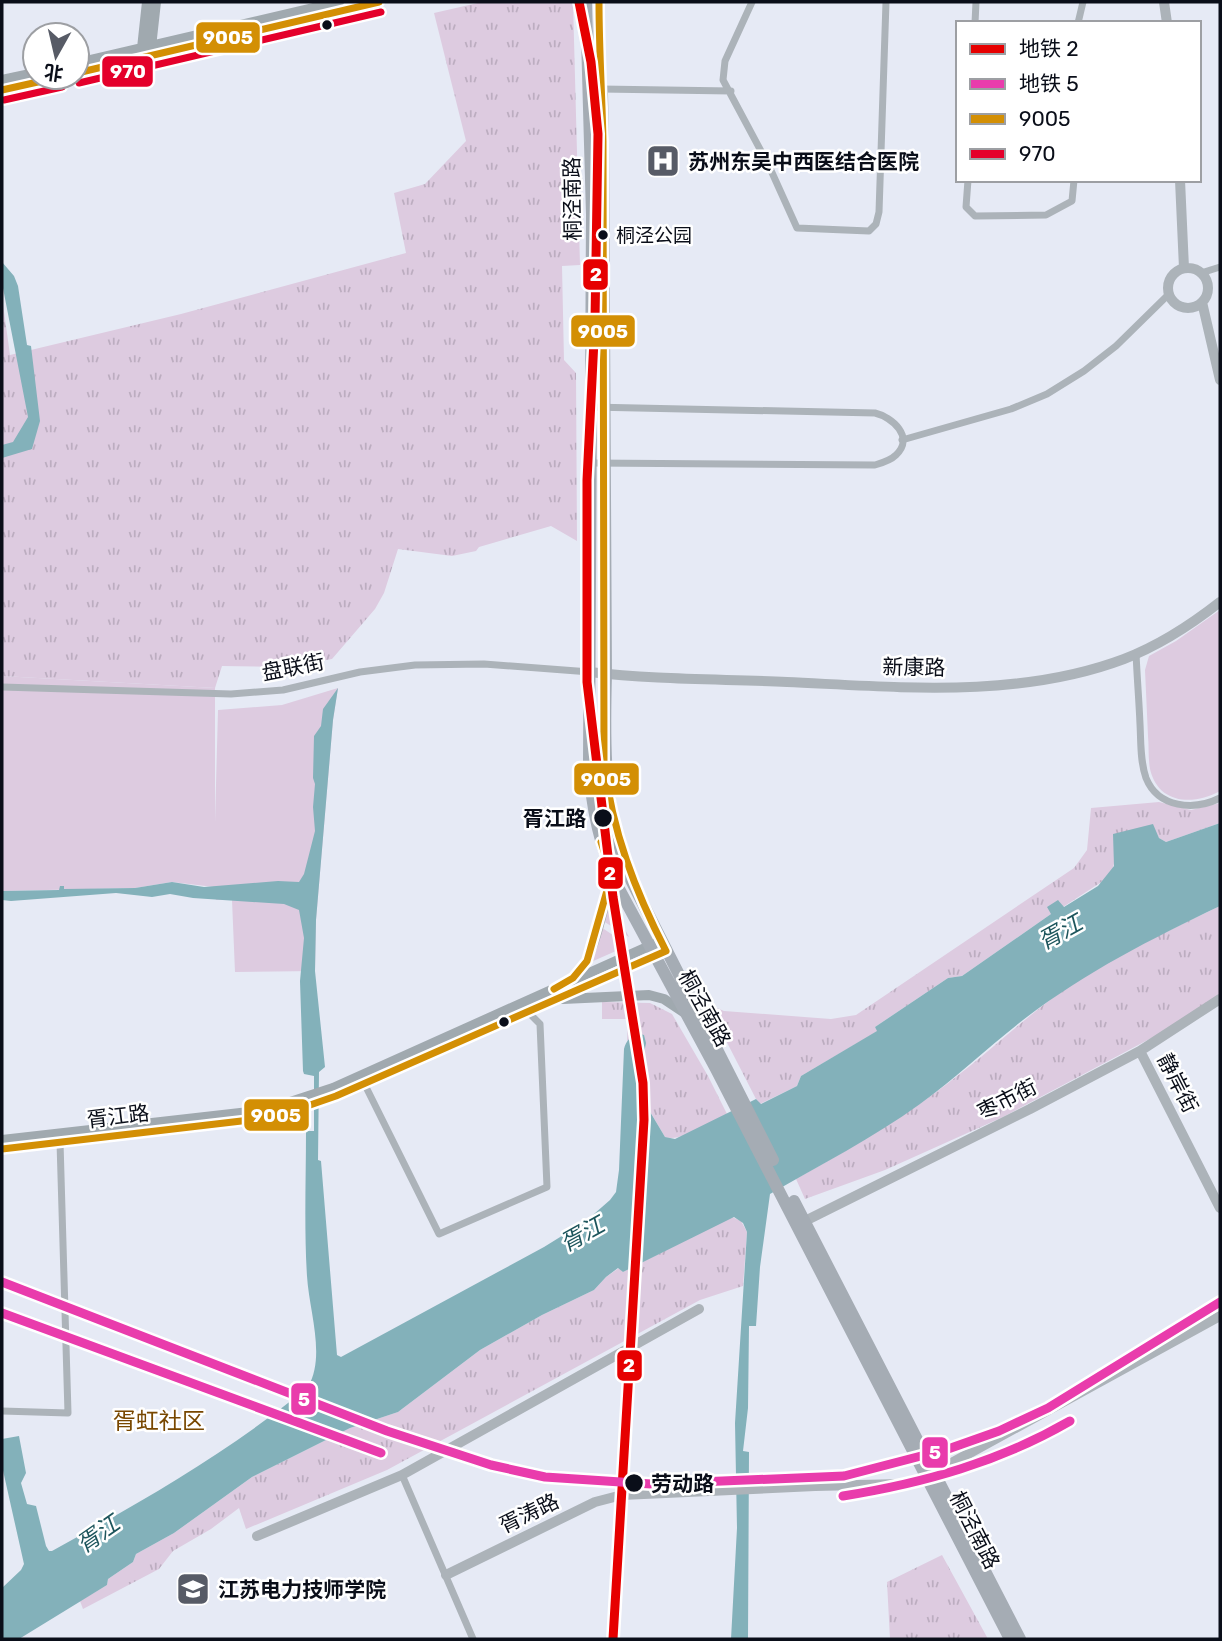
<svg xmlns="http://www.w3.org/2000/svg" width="1222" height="1641" viewBox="0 0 1222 1641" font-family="Rubik,'Noto Sans SC',sans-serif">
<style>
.grass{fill:#ddcbe0}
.park{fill:url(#park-tufts)}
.water{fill:#83b1ba}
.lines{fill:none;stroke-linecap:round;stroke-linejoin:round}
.minor{stroke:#acb3b9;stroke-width:7}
.tertiary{stroke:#acb3b9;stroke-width:10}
.secondary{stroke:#a0a9af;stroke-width:10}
.primary{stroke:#a5acb4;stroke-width:12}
.bus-1-casing{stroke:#fff;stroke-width:12}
.bus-2-casing{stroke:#fff;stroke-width:12}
.bus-1{stroke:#d38f04;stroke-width:7}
.bus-2{stroke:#e4002b;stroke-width:7}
.metro-1-casing{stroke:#fff;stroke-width:14}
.metro-2-casing{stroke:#fff;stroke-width:14}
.metro-1{stroke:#e60000;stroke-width:9}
.metro-2{stroke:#e93cac;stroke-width:9}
.bus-dot{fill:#0a0e19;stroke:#fff;stroke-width:2.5}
.labels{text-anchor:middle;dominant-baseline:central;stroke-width:5;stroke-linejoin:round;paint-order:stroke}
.bus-label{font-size:19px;fill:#0a0e19;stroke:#fff;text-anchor:start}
.poi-label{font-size:21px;font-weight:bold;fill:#0a0e19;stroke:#fff;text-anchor:start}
.street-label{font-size:21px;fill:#0a0e19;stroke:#fff}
.stop-label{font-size:21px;font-weight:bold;fill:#0a0e19;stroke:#fff;text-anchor:end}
.water-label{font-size:23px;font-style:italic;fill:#1d555c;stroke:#fff}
.neighbourhood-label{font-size:23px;fill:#784700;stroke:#fff}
.line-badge{stroke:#fff;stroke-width:2.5}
.badge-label{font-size:19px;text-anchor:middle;font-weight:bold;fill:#fff}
</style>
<defs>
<pattern id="park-tufts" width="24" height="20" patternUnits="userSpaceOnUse" patternTransform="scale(1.75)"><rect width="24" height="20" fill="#ddcbe0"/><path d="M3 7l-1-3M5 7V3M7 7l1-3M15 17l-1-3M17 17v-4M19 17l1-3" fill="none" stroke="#bcadc0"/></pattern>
</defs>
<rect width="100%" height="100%" fill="#e6eaf5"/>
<!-- grass -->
<path class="grass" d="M1220,610V791C1193,806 1158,804 1150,769C1148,758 1149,746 1148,736C1147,714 1146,692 1145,670L1149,656L1176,641Z
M2,676L215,688V822L218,710L282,705L338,688L333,720L316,920L315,971L235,972L232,900H216L214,887L172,882L135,888L2,891Z
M609,902H611L629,937L603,921Z
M601,927L626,944L625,947L591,962Z"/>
<!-- park -->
<path class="park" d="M482,2H573L580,265L562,266L564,360L576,373L577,541L551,526L479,547L476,551L452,556L398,549L384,593L375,609L332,659L288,667L222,666L215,688L2,676V297L10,355L181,314L406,253L394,193L425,184L466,141L434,13Z
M1159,802L1191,810L1220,803V823L1166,842L1159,838L1152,825L1115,860L1112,871L1106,879L1063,907L1059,901L1051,914L962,976L948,978L875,1027L878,1031L801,1076L797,1086L760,1104L756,1099L717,1023V1008L724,1011L831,1019L856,1015L1074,868L1087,850L1091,808Z
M1220,906V995L1157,1035L1003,1117L885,1170L805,1199L796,1179C855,1146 913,1112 966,1069C1005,1038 1040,1004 1083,977C1127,950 1174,928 1220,906Z
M602,1002L650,1003L672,1014L708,1076L727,1114C712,1121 680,1143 665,1137L637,1090L645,1057L644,1035H635L627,1041L628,1019H602Z
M732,1217L741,1221L747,1232L743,1286L700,1300L387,1470L246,1529L239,1508L211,1529L173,1551L159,1569L83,1609L80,1601L107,1585L108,1579L133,1562L136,1554L174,1533L252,1477L350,1428L398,1412L480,1350L542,1315L594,1290L606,1277L619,1268L623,1272Z
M942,1555L988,1639H890L887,1582Z"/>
<!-- water -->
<path class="water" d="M2,262L14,276L18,286L27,345L31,346L40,421L32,449L2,458V445L13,442L28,417L2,283Z
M338,688L333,720L316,920L315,971L325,1067L319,1072L318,1160L321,1161L337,1355L341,1357L544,1247L586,1221L610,1200L616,1192L619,1170L624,1049C626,1040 634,1031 644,1035L646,1043L637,1090L665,1137L675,1139L756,1099L761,1104L797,1086L801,1076L877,1031L875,1027L948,978L962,976L1051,914L1047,907L1058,900L1064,907L1098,886L1114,866L1113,834L1153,824L1159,838L1166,842L1220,823V906C1151,939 1084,973 1023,1020C988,1047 956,1078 920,1104C873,1138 820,1165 770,1194L760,1267L756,1326H749L748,1408L743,1451L749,1452L748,1639H731L737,1528L735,1423L747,1232L743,1223L734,1217L623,1272L618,1268L606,1277L594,1290L542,1315L480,1350L398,1412L350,1428L252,1477L174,1533L136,1554L133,1562L108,1579L107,1585L19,1639H2V1588L21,1570L24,1564L2,1466V1439L19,1436L26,1473L21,1483L27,1504L36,1506L46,1546L49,1551H52C141,1502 229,1452 308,1387C326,1356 309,1311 307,1276C304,1228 306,1179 306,1131H314V1076L304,1074L303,1071L300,981L304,938L299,910L284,904L193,898L170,894L152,897L116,893L11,901L2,900V891L59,890L60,886H64V889L135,888L172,882L204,887L278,881L299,882L304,874L315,831L313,807L315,784L313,778L314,736L321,726L323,709Z"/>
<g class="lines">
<!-- minor -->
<path class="minor" d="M752,2L725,61L723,80L769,166L797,228L869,231L876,224L879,212L886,2
M975,23L976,2
M1078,23L1083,2
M601,89L731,91
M968,180L966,207L975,216L1046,215L1072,201L1074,180
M1201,273L1220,267
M902,440L1011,409L1047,394L1084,371L1116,346L1169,294
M591,463L875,465C882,463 891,460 896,455C915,437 892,417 875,413L591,407
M1136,653C1137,677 1139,700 1140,724C1141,742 1140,761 1146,778C1158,808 1194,811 1220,798
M2,687L231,694L283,690L360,672L415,665L484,664L590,672
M364,1083L439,1234L547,1187L540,1024L527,1011
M2,1411L68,1413L60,1142
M402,1475L473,1639"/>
<!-- tertiary -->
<path class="tertiary" d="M1164,2L1167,23
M1180,180L1184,268
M1168 288a20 20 0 1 1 40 0a20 20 0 1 1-40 0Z
M1202,302L1220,380
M590,672C655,680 721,679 787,682C898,687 1018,699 1124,659C1158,646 1192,624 1220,602
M1140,1051L1220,1208
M805,1221L1030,1109L1140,1051L1220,999
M257,1536L402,1475L699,1309
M446,1575L595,1502L622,1495L815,1486L902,1484L926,1477L1220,1316"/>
<!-- secondary -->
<path class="secondary" d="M152,53L151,47L156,2
M144,54L142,48L147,2
M77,63L339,2
M77,73L379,2
M2,80L35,73
M2,90L60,77
M576,976C593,961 608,894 610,870
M563,999L649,995L664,999L685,1013
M2,1140L249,1112L284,1104L333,1088L656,943
M2,1149L250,1120L287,1113L336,1096L660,953"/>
<!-- primary -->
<path class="primary" d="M586,2L592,215L589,763C591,806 600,848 618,887L716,1069L1010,1639
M599,2V76L602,94L603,141L606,674C604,747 603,811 631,880L773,1160
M794,1201L1020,1639"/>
<defs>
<path id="bus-1" d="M77,73L379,2
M2,90L60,77
M554,989L573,978L587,961L608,887L610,870L601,842
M2,1149L250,1120L287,1113L336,1096L666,951C635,891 612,831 604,763L603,141C602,94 599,49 599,2"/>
<path id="bus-2" d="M79,83L381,12
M4,100L62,87"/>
</defs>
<!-- bus-1 casing -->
<use href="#bus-1" class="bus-1-casing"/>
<!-- bus-2 casing -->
<use href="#bus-2" class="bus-2-casing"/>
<!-- bus-1 -->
<use href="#bus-1" class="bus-1"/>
<!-- bus-2 -->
<use href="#bus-2" class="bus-2"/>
<defs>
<path id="metro-1" d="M579,2L591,62L598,134L595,320L587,480V682L613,897L643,1083L644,1120L613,1639"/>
<path id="metro-2" d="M2,1282L387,1431L491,1465L545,1477L651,1484L844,1476L948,1449L999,1431L1048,1408L1220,1302
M2,1313L381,1453
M843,1496C924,1483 999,1462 1070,1421"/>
</defs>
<!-- metro-1 casing -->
<use href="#metro-1" class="metro-1-casing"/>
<!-- metro-2 casing -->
<use href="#metro-2" class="metro-2-casing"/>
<!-- metro-1 -->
<use href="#metro-1" class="metro-1"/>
<!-- metro-2 -->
<use href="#metro-2" class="metro-2"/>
</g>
<!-- icons -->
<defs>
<symbol id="hospital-square" viewBox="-11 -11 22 22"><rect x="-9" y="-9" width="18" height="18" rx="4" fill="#575b66" stroke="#fff"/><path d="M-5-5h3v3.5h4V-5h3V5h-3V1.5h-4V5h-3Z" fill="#fff"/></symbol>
<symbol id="university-square" viewBox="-11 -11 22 22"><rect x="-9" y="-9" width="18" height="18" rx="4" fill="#575b66" stroke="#fff"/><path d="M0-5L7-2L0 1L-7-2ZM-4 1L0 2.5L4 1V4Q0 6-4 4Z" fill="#fff"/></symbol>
</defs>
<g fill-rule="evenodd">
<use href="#hospital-square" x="644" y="142" width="38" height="38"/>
<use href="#university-square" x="174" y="1570" width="38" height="38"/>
</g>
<!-- markers -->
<g class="bus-dot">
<circle cx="327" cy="25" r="6"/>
<circle cx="603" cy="235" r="6"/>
<circle cx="603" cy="818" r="10"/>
<circle cx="504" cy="1022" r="6"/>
<circle cx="634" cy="1483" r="10"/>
</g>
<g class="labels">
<!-- bus labels -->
<g class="bus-label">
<text x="616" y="235">桐泾公园</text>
</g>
<!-- poi labels -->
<g class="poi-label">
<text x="688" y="161">苏州东吴中西医结合医院</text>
<text x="218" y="1589">江苏电力技师学院</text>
</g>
<!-- street labels -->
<g class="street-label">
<text transform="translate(572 199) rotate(-91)">桐泾南路</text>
<text transform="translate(293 667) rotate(-11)">盘联街</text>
<text transform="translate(914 667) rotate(1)">新康路</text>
<text transform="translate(705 1008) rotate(61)">桐泾南路</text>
<text transform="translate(1178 1083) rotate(63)">静岸街</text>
<text transform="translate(1007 1099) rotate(-27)">枣市街</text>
<text transform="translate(118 1116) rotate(-7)">胥江路</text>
<text transform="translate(529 1513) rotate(-26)">胥涛路</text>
<text transform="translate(975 1530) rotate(63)">桐泾南路</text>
</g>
<!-- stop labels -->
<g class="stop-label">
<text x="586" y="818">胥江路</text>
<text x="651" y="1483" text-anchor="start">劳动路</text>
</g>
<!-- water labels -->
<g class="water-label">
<text transform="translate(1060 932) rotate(-29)">胥江</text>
<text transform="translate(582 1234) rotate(-29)">胥江</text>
<text transform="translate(98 1534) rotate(-35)">胥江</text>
</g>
<!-- neighbourhood labels -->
<g class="neighbourhood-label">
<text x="159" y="1421">胥虹社区</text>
</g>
</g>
<g class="line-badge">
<rect x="195" y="21" width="66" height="33" rx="7" fill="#d38f04"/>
<rect x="101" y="55" width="53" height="33" rx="7" fill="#e4002b"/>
<rect x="582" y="258" width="27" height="33" rx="7" fill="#e60000"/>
<rect x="570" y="314" width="66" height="34" rx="7" fill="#d38f04"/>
<rect x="573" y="762" width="67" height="34" rx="7" fill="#d38f04"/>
<rect x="597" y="856" width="27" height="34" rx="7" fill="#e60000"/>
<rect x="243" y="1098" width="67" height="34" rx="7" fill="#d38f04"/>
<rect x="616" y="1349" width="27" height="33" rx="7" fill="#e60000"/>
<rect x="290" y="1382" width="27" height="34" rx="7" fill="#e93cac"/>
<rect x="921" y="1436" width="28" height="33" rx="7" fill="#e93cac"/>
</g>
<g class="badge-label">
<text x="228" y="44">9005</text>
<text x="128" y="78">970</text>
<text x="596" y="281">2</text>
<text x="603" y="338">9005</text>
<text x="606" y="786">9005</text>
<text x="610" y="880">2</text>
<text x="276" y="1122">9005</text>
<text x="629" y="1372">2</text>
<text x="304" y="1406">5</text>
<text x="935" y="1459">5</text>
</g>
<!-- border -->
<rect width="1222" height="1641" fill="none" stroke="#0a0e19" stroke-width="7"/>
<!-- legend -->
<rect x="956" y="21" width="245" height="161" fill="#ffffff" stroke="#9d9fa3" stroke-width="2"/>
<rect x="970" y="44" width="35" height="10" fill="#e60000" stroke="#9d9fa3" stroke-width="2"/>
<text x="1019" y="56" font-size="21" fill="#0a0e19">地铁 2</text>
<rect x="970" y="79" width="35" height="10" fill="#e93cac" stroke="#9d9fa3" stroke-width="2"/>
<text x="1019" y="91" font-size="21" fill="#0a0e19">地铁 5</text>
<rect x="970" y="114" width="35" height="10" fill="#d38f04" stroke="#9d9fa3" stroke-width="2"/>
<text x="1019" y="126" font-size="21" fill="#0a0e19">9005</text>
<rect x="970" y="149" width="35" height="10" fill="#e4002b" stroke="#9d9fa3" stroke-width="2"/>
<text x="1019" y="161" font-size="21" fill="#0a0e19">970</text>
<!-- north arrow -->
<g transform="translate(56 56) rotate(188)"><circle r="33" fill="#ffffff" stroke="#9d9fa3" stroke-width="2"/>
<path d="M0-5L12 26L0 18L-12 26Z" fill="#575b66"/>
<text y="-10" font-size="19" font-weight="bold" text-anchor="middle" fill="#0a0e19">北</text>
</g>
</svg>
